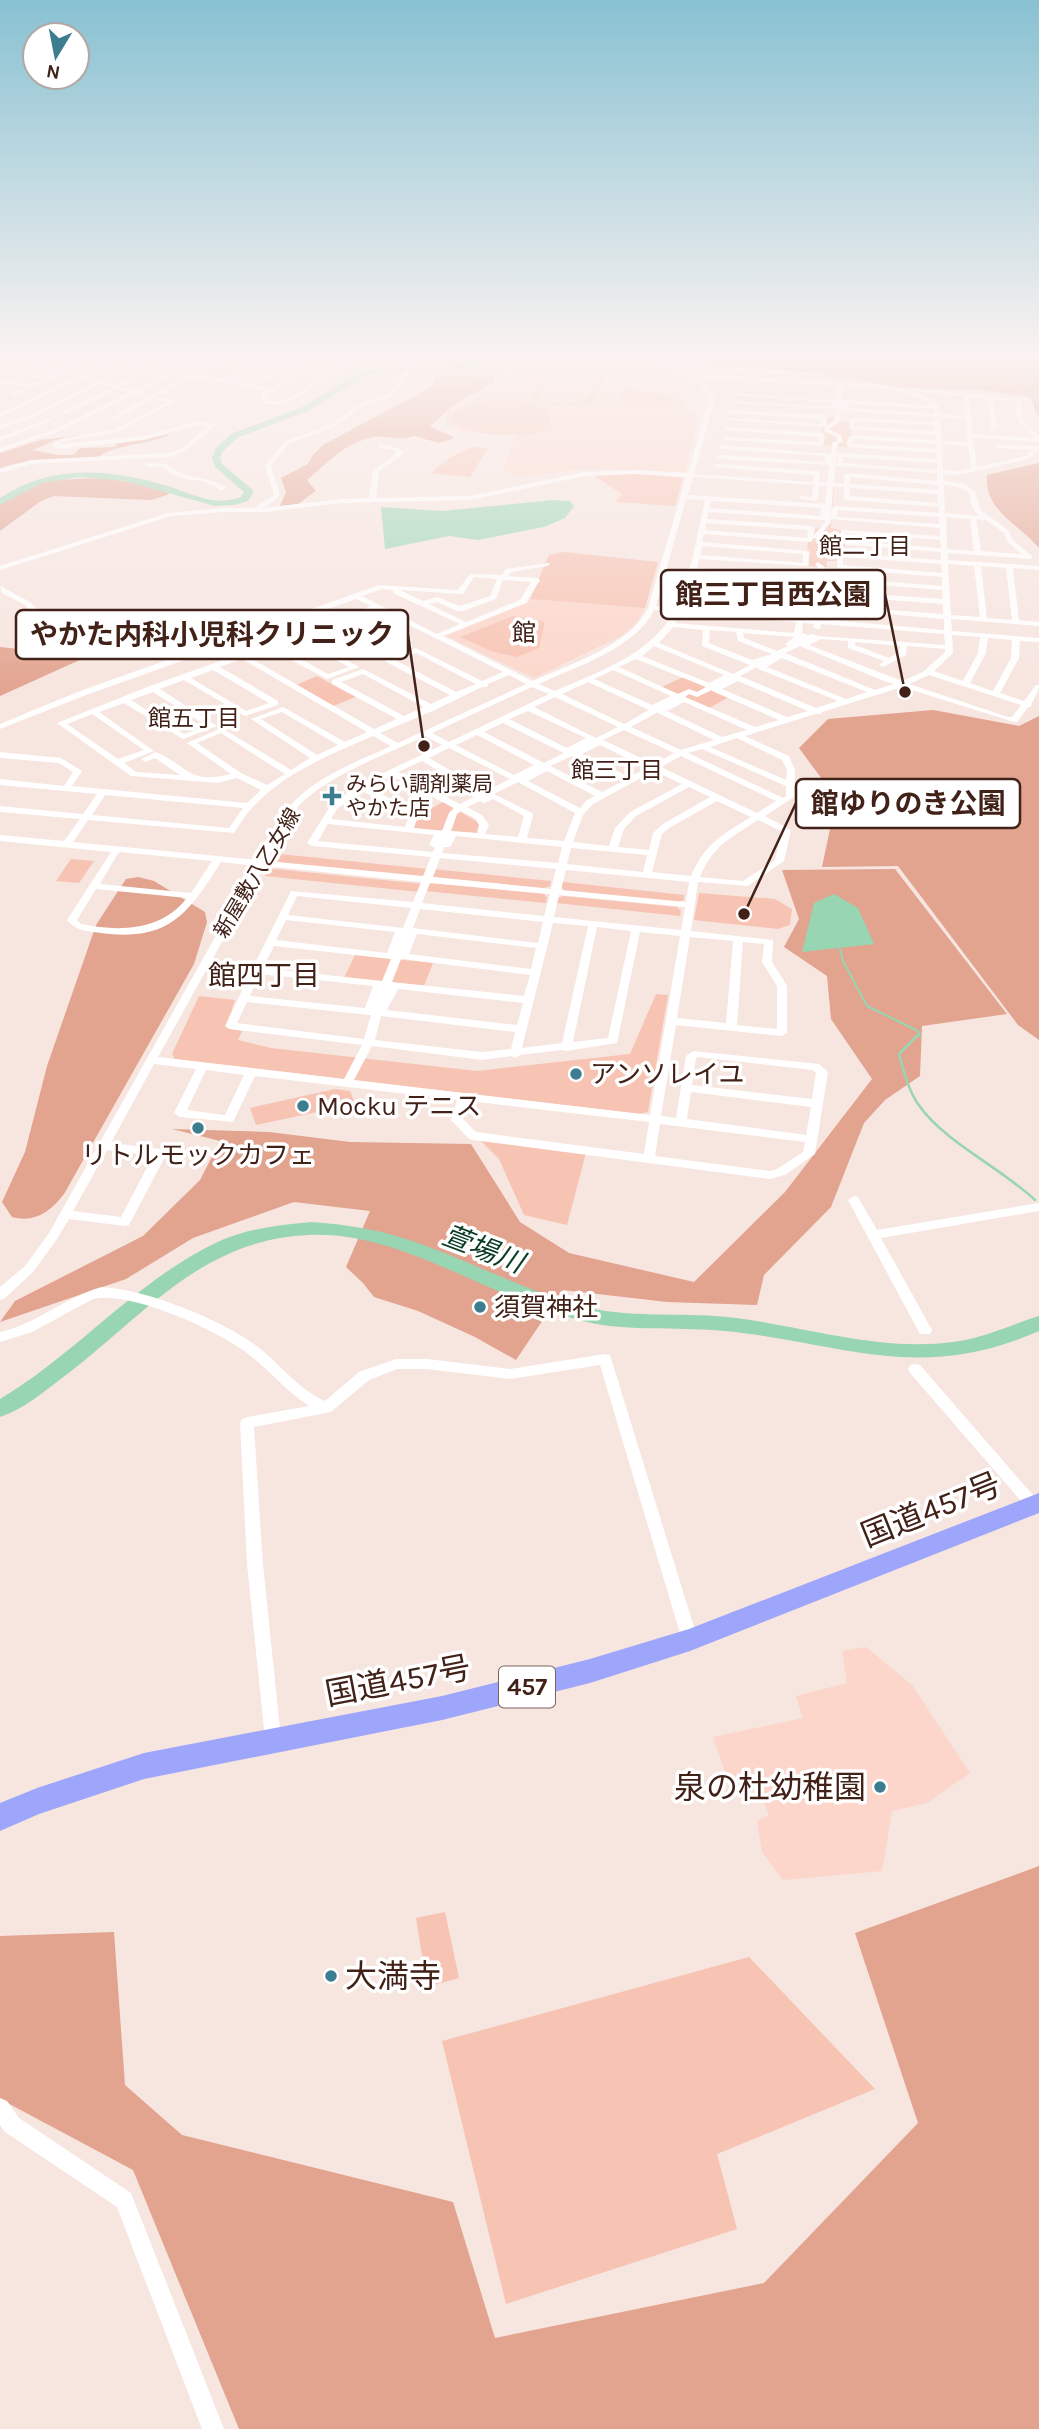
<svg xmlns="http://www.w3.org/2000/svg" width="1039" height="2429" viewBox="0 0 1039 2429" font-family="Karla,'Noto Sans JP',sans-serif">
<style>
.built{fill:#fcd6ca}
.green{fill:#f7c3b2;fill-rule:evenodd}
.forest{fill:#e2a38f}
.water{fill:#98d5b2}
.lines{fill:none;stroke-linecap:round;stroke-linejoin:round}
.stream-far1{stroke:#98d5b2;stroke-width:2}
.stream{stroke:#98d5b2;stroke-width:2.5}
.river{fill:#98d5b2;fill-rule:evenodd}
.minor{fill:#fff;fill-rule:evenodd}
.highway{fill:#9da6fa;fill-rule:evenodd}
.poi-dot{fill:#3c7e90;stroke:#fff;stroke-width:2.5}
.labels{text-anchor:middle;dominant-baseline:central;stroke-width:7;stroke-linejoin:round;paint-order:stroke}
.far-poi-label{font-size:21px;fill:#422218;stroke:#fff;text-anchor:start}
.far-street-label{font-size:21px;fill:#422218;stroke:#fff}
.far-neighbourhood-label{font-size:23px;fill:#422218;stroke:#fff}
.far-quarter-label{font-size:24px;fill:#422218;stroke:#fff}
.shield{fill:#fff;stroke:#7b645d;stroke-width:2}
.shield-label{font-size:24px;font-weight:bold;fill:#422218}
.poi-label{font-size:26px;fill:#422218;stroke:#fff;text-anchor:start}
.neighbourhood-label{font-size:28px;fill:#422218;stroke:#fff}
.water-label{font-size:28px;font-style:italic;fill:#093b24;stroke:#fff}
.near-street-label{font-size:32px;fill:#422218;stroke:#fff}
.near-poi-label{font-size:32px;fill:#422218;stroke:#fff;text-anchor:end}
.leader{fill:none;stroke:#422218;stroke-width:2.5}
.callout-dot{fill:#422218;stroke:#fff;stroke-width:2.5}
.callout{fill:#fff;stroke:#422218;stroke-width:2.5}
.callout-label{font-size:28px;text-anchor:middle;font-weight:bold;fill:#422218}
</style>
<rect width="100%" height="100%" fill="#f7e5df"/>
<!-- built -->
<path class="built" d="M547,359L600,361L614,368L642,374L656,371L673,379L685,390V412L700,415L684,472L585,469L518,477L503,470L516,435L460,432L445,423L444,418L447,413L458,405L539,368Z
M530,599L645,608L637,622L621,636L534,678L446,636L529,602Z
M866,1647L912,1685L970,1773L927,1803L892,1811L882,1871L783,1880L762,1852L757,1821L769,1815L758,1786H730L713,1737L803,1718L796,1696L847,1683L842,1651Z"/>
<!-- green -->
<path class="green" d="M575,368L607,374L592,405L557,406L532,398L531,394L545,372ZM574,370L572,375L580,370L597,378L587,398C572,405 552,406 538,396L549,375Z
M624,388L659,393L672,401L671,409L618,405Z
M842,393L840,422H849L852,436H849L848,447H838L834,483H829L832,446L823,445L822,427H826L827,417H836V401Z
M504,400L526,402L548,408L553,429C535,439 464,437 451,420L453,412L477,402Z
M473,447L488,448L470,477L431,473L451,457Z
M632,473L683,478L675,506L616,502L622,494L593,475Z
M828,487H834L831,528L841,530L840,543L845,544L844,554L839,561H827L825,579L816,593L820,567L809,566L810,552L807,551L808,542H812L814,528L824,529Z
M564,552L658,562L645,608L530,599L549,555Z
M513,616L545,622L539,648L517,657L491,651L460,637Z
M317,676L356,697L333,706L296,685Z
M683,677L729,697L709,708L662,687Z
M443,802L476,821L480,826L477,833L412,828L417,816Z
M279,854L428,869L425,875L421,877L275,862Z
M71,859L94,861L79,883L56,881Z
M275,869L423,884L420,892L265,876L267,870Z
M432,869L551,881L550,886L544,888L433,877L430,874Z
M563,882L684,895V900L678,902L565,891L561,887Z
M432,883L544,894L547,898L546,903L425,891L427,885Z
M699,893L775,899L792,909L790,925L778,929L694,920Z
M563,896L677,907L681,911L680,916L556,903L558,898Z
M355,955L433,963L424,986L344,978Z
M656,994L668,995L648,1112L638,1114L183,1060L175,1059L172,1054L199,996L235,1000L226,1028L242,1031L238,1040L271,1048L477,1071L630,1054Z
M335,1089L350,1091L355,1104L256,1125L250,1108Z
M479,1139L586,1153L567,1225L524,1215L499,1159Z
M445,1912L459,1978L427,1987L416,1918Z
M749,1957L875,2089L717,2154L737,2229L506,2304L442,2041Z"/>
<!-- forest -->
<path class="forest" d="M695,359H1039V419L1030,397L979,390L898,387L815,373L712,366Z
M437,375L495,377L494,382L454,405L430,426L455,438L439,443L414,436C399,442 385,434 370,438C341,445 329,462 307,480L316,491L298,504L280,506L286,492L281,478L308,464L313,455L323,445L431,387Z
M92,434L56,440L33,450L57,455H74L80,448L115,447L116,444L170,434C152,445 105,445 96,460C64,460 31,458 0,468V453L40,440Z
M1039,463V548C1019,524 984,511 987,475Z
M102,478L143,484L170,494L151,500L54,496L41,501L0,531V498C31,479 66,479 102,478Z
M124,640L0,696V647L19,649Z
M933,710L1019,726L1039,716V1040L1018,1025L898,866L822,867L834,810L827,786L799,748L828,719Z
M895,869L1007,1014L922,1026L920,1076L885,1100L864,1123L831,1207L764,1275L757,1305L667,1302L563,1290L516,1360L475,1337L418,1311L374,1297L363,1283L346,1267L370,1211L294,1202L193,1238L126,1279L0,1322L15,1301L143,1236L200,1180L220,1141L172,1129L269,1132L350,1142L471,1144L520,1222L569,1253L694,1282L785,1192L872,1079L831,1019L827,976L784,947L799,919L782,870Z
M138,877L154,881L205,912L207,922L194,964L64,1194C50,1212 35,1223 12,1217L2,1202L25,1152L47,1066L96,925L126,879Z
M1039,1866V2429H239L133,2170L0,2099V1936L114,1932L125,2085L182,2135L453,2202L495,2338L764,2283L918,2123L855,1933Z"/>
<!-- water -->
<path class="water" d="M552,500L570,501L574,506L565,518L544,527L478,540L449,536L385,549L381,507L442,511Z
M834,894L858,908L874,944L802,952L814,903Z"/>
<g class="lines">
<!-- stream-far1 -->
<path class="stream-far1" d="M840,949L843,961L867,1006L918,1031L920,1036"/>
<!-- stream -->
<path class="stream" d="M919,1034L899,1054C904,1072 908,1089 918,1104C944,1142 1000,1167 1035,1200"/>
<!-- river -->
<path class="river" d="M477,359H485L479,366L461,369L369,374L308,411L237,438L223,451L220,458L222,464L254,491L248,501L235,505L215,506L125,481L81,477L42,483L0,505V498C52,463 110,469 168,486C192,494 215,507 241,497L244,492L215,467L212,458L216,448L231,434L302,407L364,370L461,365Z
M311,1222C338,1224 363,1227 389,1234C455,1252 513,1287 578,1305C626,1319 678,1312 727,1317C801,1325 877,1352 953,1342C984,1338 1010,1325 1039,1316V1331C918,1384 845,1343 725,1331C682,1327 639,1331 596,1324C576,1320 556,1313 537,1306C463,1281 389,1231 308,1235C201,1240 145,1315 66,1375C46,1390 24,1409 0,1417V1399C79,1352 138,1278 222,1240C250,1228 281,1225 311,1222Z"/>
<!-- minor -->
<path class="minor" d="M85,359H92L67,372L80,375L114,359H121L86,377L99,380L142,359H149L104,382L116,385L168,359H175L121,387L134,390L197,359H204L140,392L152,395L214,359H221L194,375L228,379L257,365L224,359H240L283,366L295,359H302L289,367L305,369L322,359H329L267,395V401C294,404 311,378 334,368C352,360 370,359 388,359C373,364 355,363 340,369C314,380 292,414 261,402V394L265,391L229,383L190,378L157,396L173,401V403L118,432L65,441L59,444L144,436L197,421L215,424V426L186,450L170,457L31,464L0,473V469L31,460L169,453L182,448L208,426L197,425L144,440L58,449L52,444L63,438L114,430L166,402L153,399L115,420H111V418L147,397L135,394L57,432L0,452V448L53,430L130,392L117,389L68,413H64V411L112,387L100,384L31,418L0,429V425L27,416L95,383L81,379L0,417V413L76,377L62,374L12,397L10,394L25,387L0,383V379L30,384L43,379L0,373V369L48,376L57,372L23,362L26,360L62,370ZM263,366L279,368L249,384L234,381ZM285,369L300,372L269,389L255,386Z
M413,359H418L392,396L359,408L336,426L290,443L271,465L280,495L273,502L262,508L342,499L369,498L373,471L397,453L394,450L377,447L379,444L398,448L404,453L379,472L376,498L470,496L585,472L637,470L688,473L709,399C696,370 668,368 642,359H654L671,364L688,359L712,366L821,373L823,376L712,370L688,363L677,366L696,374L885,385L922,394L939,406L940,414L965,416L963,396L916,392L914,389L1020,399L1024,421L1039,436V442L973,438L977,467L1026,456L1032,450L996,448L994,445L1039,446V451L1028,459L959,475L943,474L944,481L965,484L975,492L981,510L1009,531L1012,539L1033,557L1030,559L948,553V560L1039,566V570L1013,568L1019,620L1039,622V626L951,619L952,631L1039,638V642L1020,641L1019,658L1000,693L1024,701L1036,685H1039C1039,694 1032,699 1031,707H1028L1017,722H1014L902,687L822,712L821,714H815L745,736L789,756L795,770L794,797L765,816L791,830L784,861L748,886L698,882L691,931L773,940L772,962L787,986V1033L782,1036L676,1025L661,1116L676,1118L686,1056L693,1051L819,1064L828,1072L815,1154L785,1175L770,1179L473,1140L469,1139L451,1120L457,1100L255,1076L233,1122L180,1117L174,1113L196,1069L154,1064L111,1143L161,1149L167,1153L129,1225L125,1226L69,1219L57,1239L33,1272L5,1298L0,1300V1287L25,1266L49,1233L255,866L221,862C188,914 169,942 101,933C87,931 76,931 67,920L111,852L0,841V835L64,841L80,819L0,812V806L83,814L97,794L0,785V779L64,786L73,772L59,763L0,758V752L61,758L82,771L72,786L247,803L261,790L237,778L218,783L131,776L57,723L150,686L265,645L262,643L263,641L271,643L371,606L356,599L86,695L0,729V724L80,691L379,585L458,590L470,574L502,575L506,569L549,563L550,564L547,566L511,572L508,576L536,578L540,580L526,603L443,636L533,681C569,664 630,646 648,608L686,477L637,474L585,476L470,500L342,503L265,512H223L171,516L0,570V566L168,513L223,508H254L274,495L265,465L286,441L332,424L355,406L388,394ZM700,378L838,386L836,401L734,393L731,395L831,402L830,407L732,401L729,403L836,409L834,421L826,425L827,417L824,415L730,410L728,413L821,419L820,424L728,418L725,420L825,427L824,431L836,437L837,441L832,442L831,454L721,445L718,447L721,449L825,456V462L719,455L716,457L719,459L829,465L827,483L819,482L820,473L817,471L716,464L714,467L814,475L813,482L694,474L715,399L709,388ZM843,386C873,388 905,387 930,405L845,400L842,402V411L935,417V422L850,418L849,429L935,435L936,440L852,435L846,443L848,447L936,453L937,459L840,453L837,455V466L937,473V481L847,473L844,475V484L834,483L838,443L843,442L841,435L829,429L840,422ZM968,397L987,399L991,429L994,431L997,429L993,399L1015,401L1018,421L1035,438L973,434L971,419L973,418L971,416ZM848,404L934,409V413L847,408ZM940,418L965,419L968,442L942,441ZM855,421L935,425V431L854,426ZM854,439L936,444V449L852,444ZM942,444L968,446L971,468L959,471L943,470L942,452L944,451ZM843,457L937,463V470L842,463ZM693,477L813,485L812,497L801,496L798,498L815,501L818,499L819,486H827L825,504L688,495ZM850,477L938,485V490L850,484ZM944,485C985,489 961,501 980,516L945,513ZM833,487H844V498L847,500L939,507V513L835,506L832,508L831,518ZM850,488L938,494V503L850,496ZM686,499L705,500L691,565L688,570L689,572L685,587L677,608L656,606ZM711,501L821,508L820,516L709,508ZM838,510L939,517V524L837,517ZM708,512L824,520L825,522L814,535L815,528L812,526L707,519ZM946,517L970,519L974,551L947,549ZM831,519L940,528V536L841,530V544L941,552V560L840,553L837,555V567L840,569L942,577V586L826,577V568L818,562L815,564L819,569V578L697,568L699,559L808,566L809,551L702,542L704,534L810,542L814,538L827,545L829,544V542L820,536L831,522ZM976,519L986,520L1004,533L1007,541L1021,554L981,551ZM706,523L808,530L807,538L705,530ZM846,533L940,540L941,548L846,541ZM702,546L803,554V563L700,555ZM843,557L941,564L942,573L843,565ZM948,564L974,566L980,617L951,615ZM981,566L1006,568L1012,620L987,618ZM696,572L812,581L811,590L694,581ZM474,577L497,579L490,596L460,606L437,597L423,601L400,590L460,594H463ZM503,580L531,582L520,600L466,622L429,604L437,602L457,611H463L496,599ZM831,581L942,590L943,599L830,591ZM692,585L817,593L814,619L804,618L805,603L689,594ZM383,589L393,590V593L460,624L437,634L362,596ZM824,595L943,604V614L837,606L833,608L832,621L822,620ZM688,598L798,607L797,618L684,608ZM377,609L503,672L482,681L416,648L386,658V662L450,695L431,704L363,669L332,680V684L397,719L374,729L249,657L270,649L327,679L359,667L304,636L324,629L383,658L412,648V644L357,616ZM654,610L674,612C649,656 599,671 555,691L539,684C575,667 636,648 654,610ZM840,610L944,619V630L840,621ZM681,613L796,622L794,633L675,623ZM351,619L403,646L383,653L331,626ZM803,623L814,624L813,627L817,629H820L821,624L944,634L945,645L817,636L813,634L808,635L802,633ZM673,627L703,630L702,646L750,665L733,674L659,643ZM710,630L736,632L738,641L772,654L752,660L709,643ZM743,633L794,637L785,644L788,646L777,651L744,638ZM952,635L980,637L978,653L963,681L934,671L953,653ZM988,638L1012,640L1011,658L993,691L970,683L986,653ZM297,639L349,667L328,674L277,646ZM821,639L848,641V648L884,661L879,665L883,667L906,655L907,646L945,649V652L923,672L902,681L809,645ZM855,642L900,646L899,652L889,658L855,645ZM654,646L724,675L709,683L642,656ZM800,646L884,681L894,684L875,690L785,653ZM416,653L476,684L456,692L395,660ZM782,658L867,692L846,699L767,667ZM242,659L367,732L345,742L283,707L251,719L310,758L291,770L222,728L187,743L231,774C189,785 188,766 156,752L141,759L145,762L155,758L180,775L136,772L124,763L154,751L99,712L124,703L183,739L217,726L160,689L184,680L245,716L278,705V701L220,667ZM636,659L706,687L697,692L689,689L678,694L619,667ZM757,667L758,669L838,701L816,708L740,676ZM213,670L269,703L246,711L191,678ZM613,670L671,696L652,705L594,679ZM363,674L424,707L404,716L341,682ZM509,675L526,684L398,743L380,733L435,710L482,687H487L488,684ZM929,675L1021,705L1012,717H1008L909,684ZM738,681L808,711L787,717L722,689ZM588,682L649,710L624,724L562,694ZM532,687L549,694L449,742L432,733ZM712,690V691L779,720L755,727L685,697L689,694L697,697ZM153,692L207,726L184,734L131,700ZM555,697L618,727L596,738L534,707ZM684,702L747,730L722,737L667,711ZM528,711L586,738L567,748L509,719ZM282,712L338,745L317,755L261,719ZM658,712V713L714,740L681,750L631,727ZM92,714L144,750L118,759L67,724ZM503,723L564,753L544,763L484,732ZM624,730L674,753L654,764L603,740ZM221,733L285,774L267,785L241,773L197,743ZM477,735L534,765L514,775L456,745ZM373,736L391,746C356,762 314,777 288,808C276,823 267,843 258,860L73,842L88,820L234,833C240,824 246,814 253,807C285,772 332,754 373,736ZM425,736L442,745L358,785L331,805L307,843L312,846L431,857L423,876L267,861C275,845 283,828 293,813C317,779 388,754 425,736ZM737,738L782,760L787,770L786,780L710,747ZM600,745L647,768L629,777L582,754ZM449,748L510,779L486,791L429,758ZM702,749L786,786V796L783,798L688,753ZM572,756L623,781L602,792L550,766ZM681,756L776,801L757,813L661,767ZM422,761L477,793L474,794L473,797L460,804L398,772ZM547,771L595,796L587,800L580,808L528,781ZM654,771L682,784L630,812L615,828L609,846L573,842L583,815L593,804ZM392,776L454,808L449,813L442,831L414,828L418,816L414,811L368,787ZM518,782L575,813L564,841L527,838L533,815L532,813L494,794ZM689,787L710,797L663,824L653,833L649,850L618,847L624,829L636,816ZM362,791L408,815L409,816L405,827L331,819L337,809ZM105,795L243,808L229,828L92,815ZM493,799L524,816L518,837L485,834L489,825L482,815L467,807L480,801L484,803ZM717,801L751,817C722,835 705,843 691,876L652,872L662,834L669,828ZM461,811L476,819L479,825L477,833L451,831L457,814ZM758,820L781,831L775,860L743,881L700,877C713,845 731,838 758,820ZM328,824L434,835L429,845L435,848L433,852L318,841ZM456,836L562,847L558,863L442,853L444,847H450ZM571,848L647,855L643,872L567,864ZM119,852L212,861L191,893L100,884ZM440,858L556,869L551,889L433,877ZM264,866L421,882L413,902L291,891L253,967L250,970L251,972L225,1026L230,1029L362,1045L344,1079L158,1057ZM566,870L689,882L686,902L561,890ZM430,883L550,894L544,916L422,903ZM96,889L187,898C161,931 120,932 81,924L77,920ZM559,895L685,907L681,930L554,917ZM297,896L411,908L403,928L288,915ZM420,909L543,922L538,943L413,928ZM286,920L395,932L387,953L276,940ZM553,923L588,926L562,1043L522,1048ZM597,927L631,931L608,1038L573,1042ZM640,932L680,936L650,1115L354,1080L372,1046L482,1060L511,1056L515,1058L520,1055L562,1050L566,1051L617,1043ZM417,934L536,948L531,969L409,954ZM690,937L733,941L726,1023L677,1018ZM743,942L764,944L762,962L777,986V1029L737,1025ZM274,946L391,959L382,981L263,968ZM401,959H403L530,975L524,996L392,982ZM260,974L373,986L365,1008L250,996ZM398,989L523,1003L517,1025L387,1010ZM247,1002L369,1015H371L364,1039L237,1023ZM381,1016L515,1032L511,1049L482,1052L375,1040ZM698,1057L812,1070L816,1073L812,1099L692,1085L696,1058ZM206,1070L244,1075L225,1115L187,1110ZM691,1092L811,1107L806,1135L687,1119ZM468,1101L649,1122L644,1154L476,1132L463,1119ZM660,1124L805,1142L803,1152L777,1169L770,1171L655,1156ZM107,1150L153,1156L121,1217L73,1211Z
M48,419L53,420L0,441V437Z
M726,427L822,433L825,435L824,444L821,446L724,440L722,437L818,442L819,437L724,430Z
M147,463L167,464C184,480 206,475 225,487L223,490H219L218,488C213,486 207,482 202,481C187,479 175,479 163,467L145,466Z
M0,586L30,602L40,611L33,613L25,605L2,593Z
M854,1196L858,1197L877,1230L1039,1203V1211L881,1238L932,1330L930,1334H920L848,1200Z
M102,1287C145,1289 223,1320 258,1347C280,1364 298,1389 325,1401L359,1372L396,1359H427L510,1369L605,1354L610,1355L698,1640L696,1645L690,1647L684,1645L682,1640L600,1365L510,1379L427,1369H397L369,1380L331,1412L254,1427L263,1564L281,1739L279,1745L273,1747L267,1745L265,1739L247,1564L240,1423L242,1419L247,1417L309,1406C284,1390 267,1367 243,1350C214,1329 128,1290 93,1299L32,1332L0,1342V1332C37,1324 65,1297 102,1287Z
M915,1364L920,1365L1038,1501V1509L1033,1511L1028,1509L910,1373L908,1369L910,1365Z
M0,2098L7,2101L19,2118L131,2193L224,2429H202L117,2207L5,2132L0,2125Z"/>
<!-- highway -->
<path class="highway" d="M1039,1493V1513L690,1651L590,1683L442,1720L144,1779L39,1814L0,1831V1803L37,1788L144,1753L442,1696L590,1659L689,1629Z"/>
</g>
<!-- sky -->
<linearGradient id="sky" x2="0" y2="1"><stop stop-color="#88c1d2"/><stop offset="0.51" stop-color="#fbf3f1"/><stop offset="1" stop-color="#fbf3f1" stop-opacity="0"/></linearGradient>
<rect width="1039" height="700" fill="url(#sky)"/>
<!-- markers -->
<g class="poi-dot">
<path d="M328.5 785.5h7v7h7v7h-7v7h-7v-7h-7v-7h7z"/>
<circle cx="576" cy="1074" r="7"/>
<circle cx="303" cy="1106" r="7"/>
<circle cx="198" cy="1128" r="7"/>
<circle cx="480" cy="1307" r="7"/>
<circle cx="880" cy="1787" r="7"/>
<circle cx="331" cy="1976" r="7"/>
</g>
<g class="labels">
<!-- far-poi labels -->
<g class="far-poi-label">
<text x="346" y="784">みらい調剤薬局<tspan x="346" dy="24">やかた店</tspan></text>
</g>
<!-- far-street labels -->
<g class="far-street-label">
<text transform="translate(257 873) rotate(-59)">新屋敷八乙女線</text>
</g>
<!-- far-neighbourhood labels -->
<g class="far-neighbourhood-label">
<text x="865" y="546">館二丁目</text>
<text x="194" y="718">館五丁目</text>
<text x="617" y="770">館三丁目</text>
</g>
<!-- far-quarter labels -->
<g class="far-quarter-label">
<text x="524" y="633">館</text>
</g>
<!-- shield labels -->
<rect class="shield" x="499" y="1666.5" width="56" height="41" rx="5"/>
<g class="shield-label">
<text x="527" y="1687">457</text>
</g>
<!-- poi labels -->
<g class="poi-label">
<text x="590" y="1074">アンソレイユ</text>
<text x="317" y="1106">Mocku テニス</text>
<text x="198" y="1155" text-anchor="middle">リトルモックカフェ</text>
<text x="494" y="1307">須賀神社</text>
</g>
<!-- neighbourhood labels -->
<g class="neighbourhood-label">
<text x="264" y="975">館四丁目</text>
</g>
<!-- water labels -->
<g class="water-label">
<text transform="translate(483 1249) rotate(21)">萱場川</text>
</g>
<!-- near-street labels -->
<g class="near-street-label">
<text transform="translate(931 1510) rotate(-22)">国道457号</text>
<text transform="translate(398 1681) rotate(-11)">国道457号</text>
</g>
<!-- near-poi labels -->
<g class="near-poi-label">
<text x="866" y="1787">泉の杜幼稚園</text>
<text x="345" y="1976" text-anchor="start">大満寺</text>
</g>
</g>
<!-- callouts -->
<path class="leader" d="M905 692L885 594M424 746L408 635M744 914L796 803"/>
<g class="callout-dot">
<circle cx="905" cy="692" r="7"/>
<circle cx="424" cy="746" r="7"/>
<circle cx="744" cy="914" r="7"/>
</g>
<g class="callout">
<rect x="661" y="570" width="224" height="49" rx="7"/>
<rect x="16" y="610" width="392" height="49" rx="7"/>
<rect x="796" y="779" width="224" height="49" rx="7"/>
</g>
<g class="callout-label">
<text x="773" y="604">館三丁目西公園</text>
<text x="212" y="644">やかた内科小児科クリニック</text>
<text x="908" y="813">館ゆりのき公園</text>
</g>
<!-- north arrow -->
<g transform="translate(56 56) rotate(190)"><circle r="33" fill="#ffffff" stroke="#b3a7a3" stroke-width="2"/>
<path d="M0-5L12 26L0 18L-12 26Z" fill="#3c7e90"/>
<text y="-10" font-size="19" font-weight="bold" text-anchor="middle" fill="#422218">N</text>
</g>
</svg>
